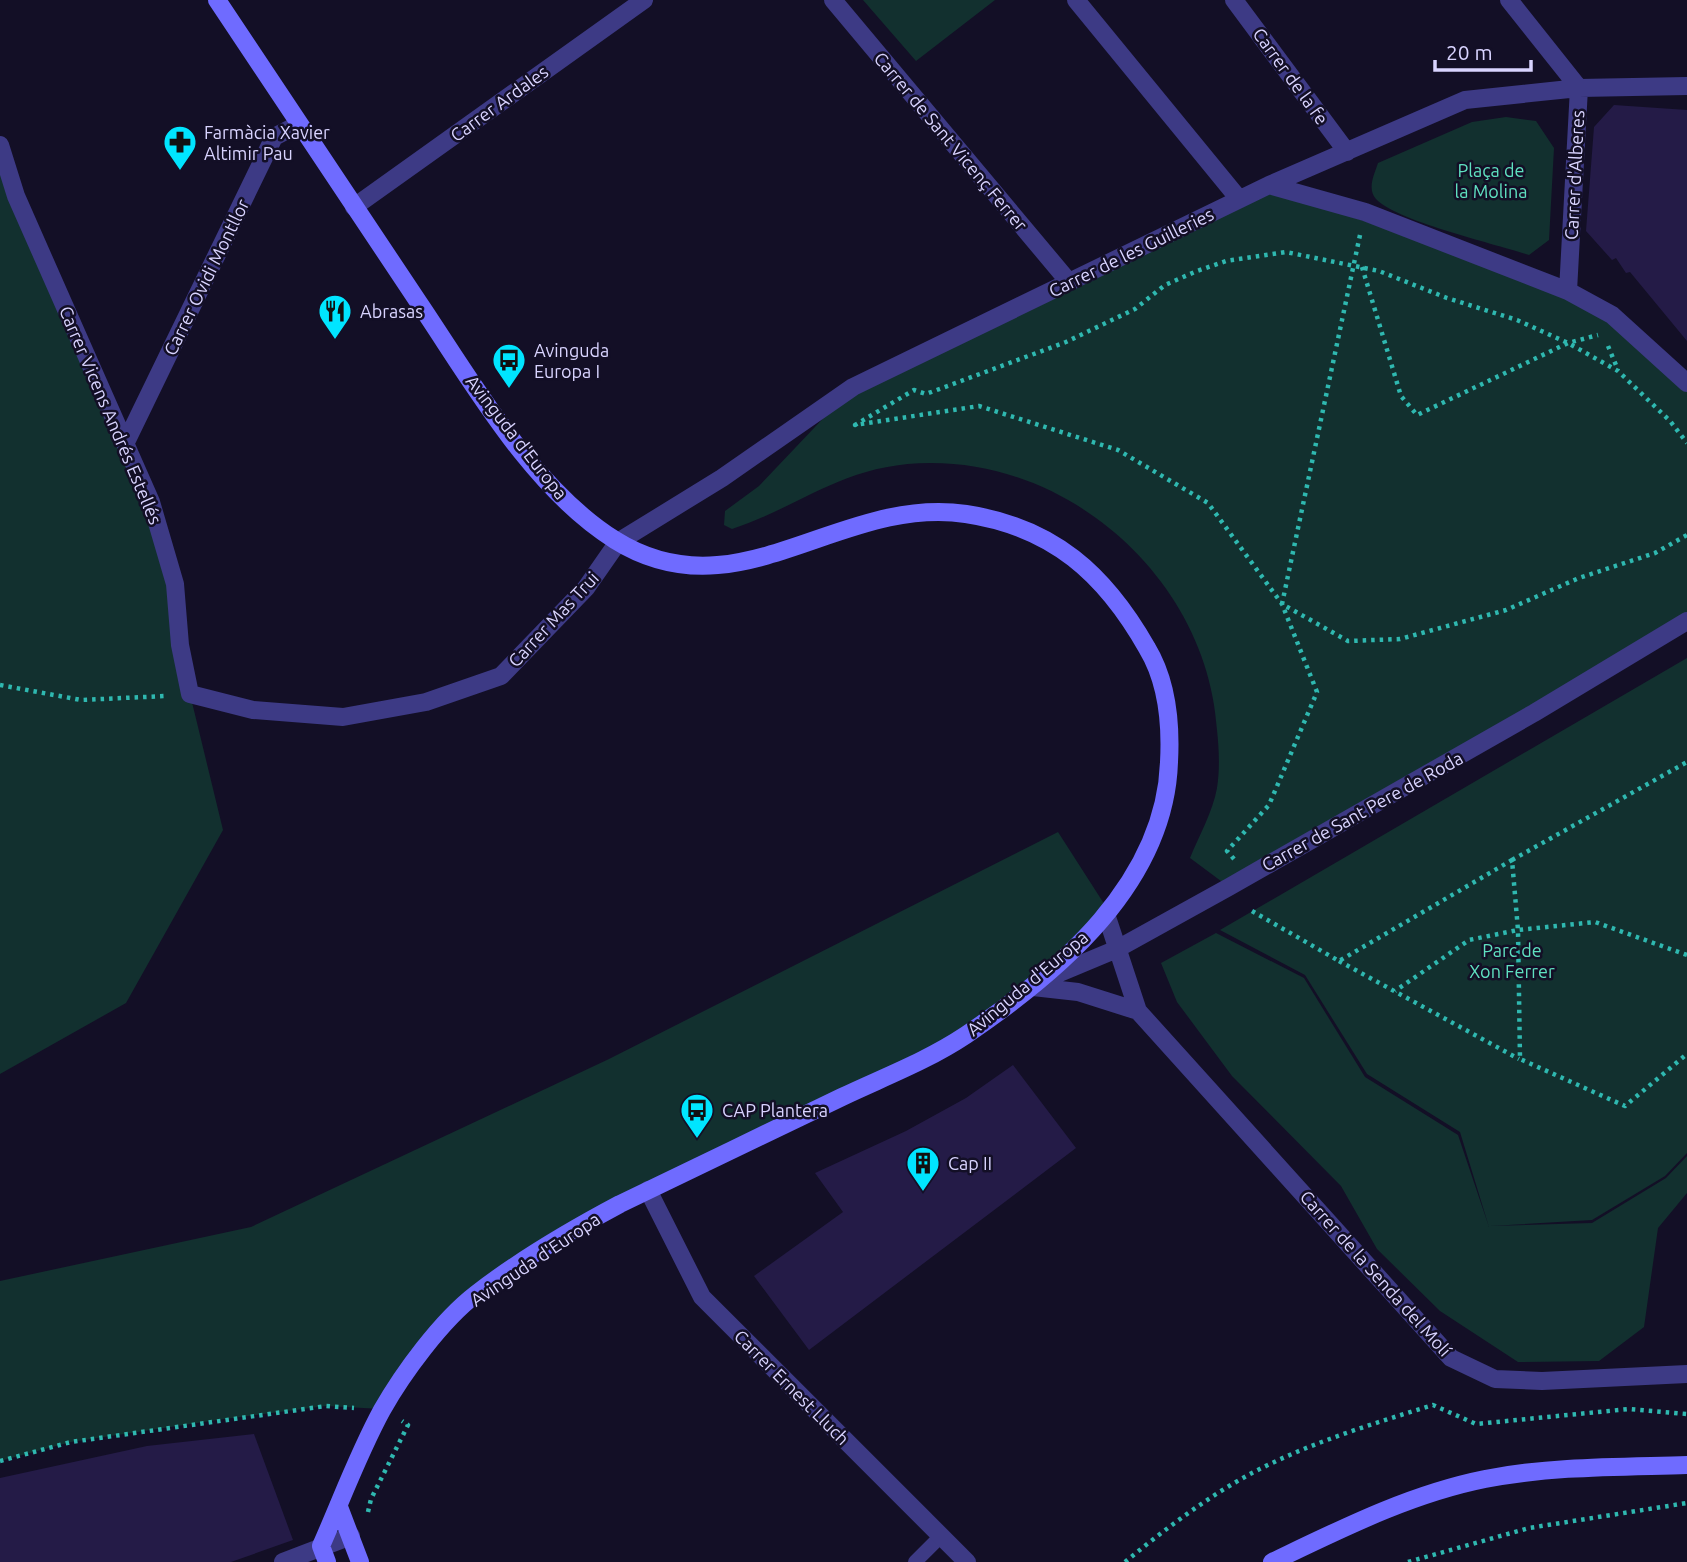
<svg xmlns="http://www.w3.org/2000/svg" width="1687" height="1562" viewBox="0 0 1687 1562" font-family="Ubuntu,sans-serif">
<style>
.green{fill:#12302f}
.building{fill:#241b47}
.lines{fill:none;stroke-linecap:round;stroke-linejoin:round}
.path{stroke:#2fb8b0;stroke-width:4.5;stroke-dasharray:3.5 5;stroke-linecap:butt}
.lane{stroke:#3d3a85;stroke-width:14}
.street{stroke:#3d3a85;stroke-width:18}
.secondary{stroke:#6f6bff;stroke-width:18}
.labels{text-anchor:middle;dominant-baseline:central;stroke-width:5;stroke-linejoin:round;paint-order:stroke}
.street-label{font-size:18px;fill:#d9d4ff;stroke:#130f26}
.poi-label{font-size:18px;fill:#d9d4ff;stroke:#130f26;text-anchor:start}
.park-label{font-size:18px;fill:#5fe0c0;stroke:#130f26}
</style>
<rect width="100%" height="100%" fill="#130f26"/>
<!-- green -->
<path class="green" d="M863,0H995L916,61Z
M1506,117L1536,121L1554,148L1549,240L1529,255C1496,244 1396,221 1376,199C1367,189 1374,175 1378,163L1472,122Z
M0,145L151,502L190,694L223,830L126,1003L0,1074Z
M1268,188L1568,291L1687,383V621L1229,887L1190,858C1199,836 1213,811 1217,788C1220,769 1219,749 1217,730C1208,585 1077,463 931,463C845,463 806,504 732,529L724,525L725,511L759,486L853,387Z
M1687,658V1153L1665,1176L1592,1220L1490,1226L1592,1223L1666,1178L1687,1156V1193L1658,1228L1644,1327L1599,1361L1518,1362L1440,1311L1377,1249L1341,1186L1232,1076L1177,1002L1161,963L1216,933L1304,978L1365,1077L1458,1135L1489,1227L1460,1132L1367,1074L1305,975L1220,930Z
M1058,832L1110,913L1030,997L648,1190L474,1295L382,1409L326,1406L217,1420L71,1442L0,1461V1281L251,1227L609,1059Z"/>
<!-- building -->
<path class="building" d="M1614,105L1687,110V341L1630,272L1626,273L1616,258L1612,260L1586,231L1594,127Z
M1013,1065L1076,1148L809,1350L754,1276L843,1212L815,1173L906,1131L966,1098Z
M254,1434L293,1540L231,1562H0V1478L147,1446Z"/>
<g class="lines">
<!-- path -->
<path class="path" d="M1360,235L1282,604L1348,641L1400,639L1506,610L1579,578L1655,553L1687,535
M1362,267L1401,396L1417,415L1568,343L1598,335
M1608,346L1618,370
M0,685L81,700L165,696
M1234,859L1227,851L1269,805L1317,692L1282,604L1208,503L1118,450L979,406L855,425L914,390L926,394L1066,342L1135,309L1165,285L1197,271L1226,261L1286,252L1379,271L1447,298L1517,320L1568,343L1618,371L1670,421L1687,443
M1512,860L1687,762
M1252,911L1339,961L1512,860L1518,930L1469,940L1395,991
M1687,955L1595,922L1518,930L1520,1059L1625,1106L1687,1054
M1339,961L1519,1059
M0,1461L71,1442L326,1406L354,1408
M368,1512L371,1499L408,1425L402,1421
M1125,1562C1164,1530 1207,1497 1252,1473C1309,1443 1372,1424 1433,1405L1476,1424L1629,1409L1687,1414
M1408,1562L1529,1528L1687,1503"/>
<!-- lane -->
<path class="lane" d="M915,1562L941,1536"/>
<!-- street -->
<path class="street" d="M833,0L1069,282
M1076,0L1239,199
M1234,0L1347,152
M1509,0L1579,88L1568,291
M0,145L16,196L151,502L175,584L180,645L190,694L253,710L343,717L426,702L501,676L586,588L618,542L722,478L853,387L1269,185L1465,100L1579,88L1687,86
M1269,185L1365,212L1568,291L1612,315L1687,383
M354,207L644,0
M126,442L274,137L299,124
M1106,914L1138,1011L1451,1358L1495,1379L1542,1381L1687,1374
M1038,982L1117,949L1229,887L1534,713L1687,621
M1033,987L1078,992L1138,1011
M648,1190L702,1297L967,1562
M283,1562L351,1536"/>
<!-- secondary -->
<path class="secondary" d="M217,0C284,101 351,202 419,303C473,383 532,488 615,540C738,617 839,495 966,514C1053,527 1105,574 1147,648C1167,681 1171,725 1169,762C1165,883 1059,972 966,1035C927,1061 884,1077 842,1097C768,1133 694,1168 620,1204C571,1230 520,1260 476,1294C441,1321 403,1373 382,1410C358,1454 341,1501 321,1546L327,1562
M339,1507L360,1562
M1272,1562C1341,1529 1410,1494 1485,1479C1551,1466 1620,1467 1687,1465"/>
</g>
<!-- icons -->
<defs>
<symbol id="pharmacy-pin" viewBox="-11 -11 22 30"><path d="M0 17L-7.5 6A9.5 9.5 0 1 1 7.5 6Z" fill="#00e5ff" stroke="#130f26"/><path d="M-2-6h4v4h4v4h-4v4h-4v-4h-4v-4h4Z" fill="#111"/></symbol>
<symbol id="restaurant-pin" viewBox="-11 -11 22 30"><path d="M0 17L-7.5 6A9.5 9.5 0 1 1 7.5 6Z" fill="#00e5ff" stroke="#130f26"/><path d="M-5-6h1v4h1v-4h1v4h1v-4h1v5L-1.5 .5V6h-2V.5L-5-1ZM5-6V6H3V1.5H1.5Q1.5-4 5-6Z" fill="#111"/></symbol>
<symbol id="bus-pin" viewBox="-11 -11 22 30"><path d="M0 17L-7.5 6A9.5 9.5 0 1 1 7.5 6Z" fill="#00e5ff" stroke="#130f26"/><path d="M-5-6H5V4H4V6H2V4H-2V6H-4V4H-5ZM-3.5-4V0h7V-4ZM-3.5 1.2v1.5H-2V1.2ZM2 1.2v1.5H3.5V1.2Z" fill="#111"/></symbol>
<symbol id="building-pin" viewBox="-11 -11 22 30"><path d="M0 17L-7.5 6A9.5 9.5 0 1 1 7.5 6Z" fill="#00e5ff" stroke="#130f26"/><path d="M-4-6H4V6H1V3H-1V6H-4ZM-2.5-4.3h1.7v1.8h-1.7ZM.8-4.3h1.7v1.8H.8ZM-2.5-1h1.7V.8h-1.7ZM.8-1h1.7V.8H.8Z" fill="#111"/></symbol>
</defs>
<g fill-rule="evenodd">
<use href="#pharmacy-pin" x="161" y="123" width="38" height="52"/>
<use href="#restaurant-pin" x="316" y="292" width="38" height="52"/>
<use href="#bus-pin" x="490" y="341" width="38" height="52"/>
<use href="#bus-pin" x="678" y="1091" width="38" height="52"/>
<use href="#building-pin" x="904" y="1144" width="38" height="52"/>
</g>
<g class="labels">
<!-- street labels -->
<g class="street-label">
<text transform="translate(1291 76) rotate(54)">Carrer de la fe</text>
<text transform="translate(499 103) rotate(-36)">Carrer Ardales</text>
<text transform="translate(951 141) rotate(50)">Carrer de Sant Vicenç Ferrer</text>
<text transform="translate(1574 175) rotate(-87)">Carrer d'Alberes</text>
<text transform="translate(1131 252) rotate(-26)">Carrer de les Guilleries</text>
<text transform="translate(206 277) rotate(-64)">Carrer Ovidi Montllor</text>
<text transform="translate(111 415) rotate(67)">Carrer Vicens Andrés Estellés</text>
<text transform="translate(517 437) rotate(52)">Avinguda d'Europa</text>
<text transform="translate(553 619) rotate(-47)">Carrer Mas Trui</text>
<text transform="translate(1362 811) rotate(-29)">Carrer de Sant Pere de Roda</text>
<text transform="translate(1027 983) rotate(-40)">Avinguda d'Europa</text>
<text transform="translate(535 1259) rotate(-34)">Avinguda d'Europa</text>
<text transform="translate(1376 1273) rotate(48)">Carrer de la Senda del Molí</text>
<text transform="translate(792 1387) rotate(45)">Carrer Ernest Lluch</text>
</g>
<!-- poi labels -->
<g class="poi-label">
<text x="204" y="132">Farmàcia Xavier<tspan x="204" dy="21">Altimir Pau</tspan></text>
<text x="360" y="311">Abrasas</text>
<text x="534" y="350">Avinguda<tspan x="534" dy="21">Europa I</tspan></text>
<text x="722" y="1110">CAP Plantera</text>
<text x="948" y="1163">Cap II</text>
</g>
<!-- park labels -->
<g class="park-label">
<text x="1491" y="170">Plaça de<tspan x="1491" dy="21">la Molina</tspan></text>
<text x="1512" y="950">Parc de<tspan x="1512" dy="21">Xon Ferrer</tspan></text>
</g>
</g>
<!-- scale -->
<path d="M1435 60v10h96v-10" fill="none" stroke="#d9d4ff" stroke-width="3.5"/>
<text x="1446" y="60" font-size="21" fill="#d9d4ff" stroke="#130f26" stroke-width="5" paint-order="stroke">20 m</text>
</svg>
